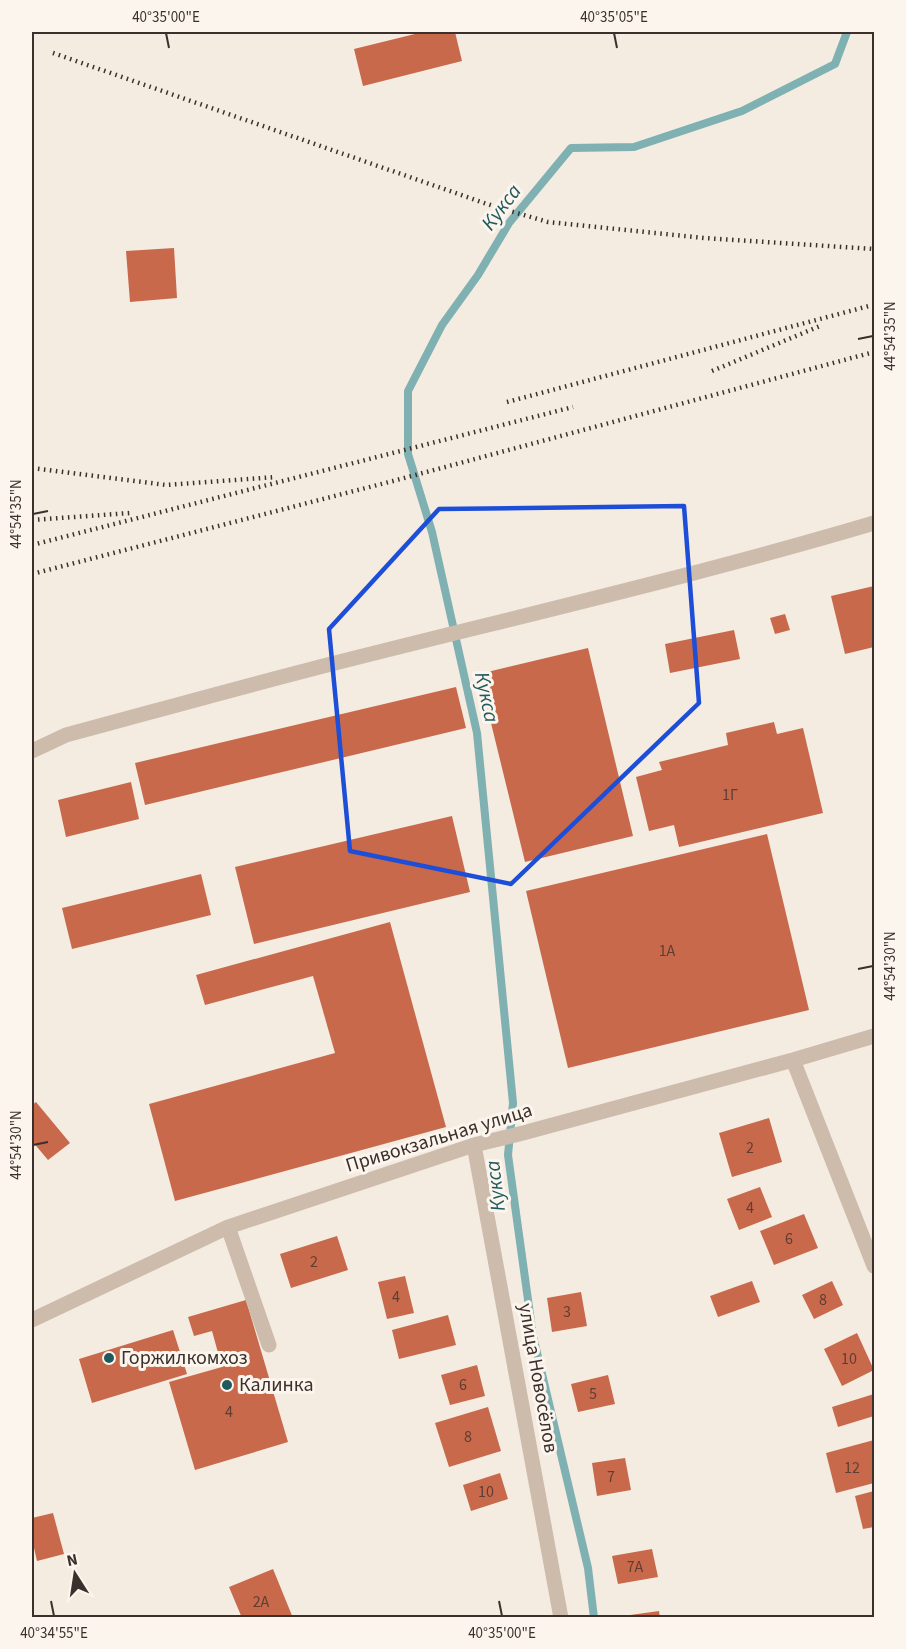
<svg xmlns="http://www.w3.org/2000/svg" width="906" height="1649" viewBox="0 0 906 1649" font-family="'Source Sans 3',sans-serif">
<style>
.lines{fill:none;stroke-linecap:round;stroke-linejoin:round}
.stream{stroke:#7fb0b2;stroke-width:8}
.building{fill:#c8694b}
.minor{stroke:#cdbbac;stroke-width:15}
.rail{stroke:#3b302b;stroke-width:4.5;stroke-dasharray:1.5 4.5;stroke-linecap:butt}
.marked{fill:none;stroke:#1d4ed8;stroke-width:4.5;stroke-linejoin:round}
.ticks{fill:none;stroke:#3b302b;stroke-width:2}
.poi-dot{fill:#1f5a5e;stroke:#fbf5ee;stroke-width:2}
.labels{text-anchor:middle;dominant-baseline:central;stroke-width:6;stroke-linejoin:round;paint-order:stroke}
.number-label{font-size:16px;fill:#5e3e33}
.street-label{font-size:20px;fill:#3b302b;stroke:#fbf5ee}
.poi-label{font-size:20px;fill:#3b302b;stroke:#fbf5ee;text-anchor:start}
.water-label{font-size:21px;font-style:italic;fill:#1f5a5e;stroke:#fbf5ee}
.neatline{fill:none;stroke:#3b302b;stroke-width:2}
.ticks-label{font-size:15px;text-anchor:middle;fill:#3b302b}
</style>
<rect width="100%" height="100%" fill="#f4ebe1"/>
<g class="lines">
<!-- stream -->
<path class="stream" d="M594,1618L588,1568L533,1336L508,1155L513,1103L477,733L432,532L408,454V391L442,325L478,275L509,223L571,148L634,147L742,111L835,64L847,32"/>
</g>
<!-- building -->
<path class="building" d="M423,32H455L462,61L363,86L354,49Z
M174,248L177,298L130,302L126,251Z
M874,586V647L845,654L831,596Z
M785,614L790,630L775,634L770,618Z
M734,630L740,659L670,673L665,644Z
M588,648L633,836L525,862L479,674Z
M456,687L466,728L145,805L135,763Z
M774,722L777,734L803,728L823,813L679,847L674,825L649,831L636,777L662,770L659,762L728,745L726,733Z
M131,782L139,819L66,837L58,800Z
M452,816L470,892L254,944L235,867Z
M767,834L809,1010L568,1068L526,891Z
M201,874L211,915L72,949L62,908Z
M390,922L446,1127L175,1201L149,1104L335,1053L313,976L205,1005L196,975Z
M36,1102L70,1143L48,1160L32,1141V1105Z
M769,1118L782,1162L732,1177L719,1133Z
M760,1187L772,1217L739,1230L727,1199Z
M804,1214L818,1248L774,1265L760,1231Z
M337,1236L348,1270L291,1288L280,1254Z
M405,1276L414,1313L387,1319L378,1282Z
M752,1281L760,1302L718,1317L710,1296Z
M832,1281L843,1305L814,1319L802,1295Z
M581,1292L587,1326L552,1332L547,1298Z
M246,1300L288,1442L195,1470L169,1382L222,1367L212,1331L194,1336L188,1317Z
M448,1315L456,1345L399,1359L392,1330Z
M173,1330L187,1374L92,1403L79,1359Z
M857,1333L874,1370L842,1386L824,1349Z
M477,1365L485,1396L450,1405L441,1375Z
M608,1375L615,1404L578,1412L571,1384Z
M874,1394V1416L838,1427L832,1407Z
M488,1407L501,1451L449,1467L435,1423Z
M874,1440V1483L836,1493L826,1453Z
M625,1458L631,1490L597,1496L592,1463Z
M500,1473L508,1499L471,1511L463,1485Z
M874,1491V1527L863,1529L855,1496Z
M53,1513L64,1554L37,1561L32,1539V1518Z
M652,1549L658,1577L618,1584L612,1556Z
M273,1569L293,1618H242L229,1587Z
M659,1611L660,1618H623V1616Z"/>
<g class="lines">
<!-- minor -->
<path class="minor" d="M32,751L66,735C148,713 230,690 312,669C499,621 689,578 874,523
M793,1060L874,1266
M474,1145L561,1618
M228,1227L269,1345
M32,1320L228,1227L474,1145L523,1133L793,1060L874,1036"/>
<!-- rail -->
<path class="rail" d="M53,53L493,206L548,222L704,238L874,249
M712,371L820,326
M507,402L869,306
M32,468L166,485L276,477
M32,520L130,513
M32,545L573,407
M32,574L393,481L874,352"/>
</g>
<!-- marked area -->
<path class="marked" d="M684,506L699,703L511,884L350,851L329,629L439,509Z"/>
<!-- ticks -->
<path class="ticks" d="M166,33L169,48M614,33L617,48M858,339L873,336M33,514L48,511M858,969L873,966M33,1145L48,1142M51,1601L54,1616M499,1601L502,1616"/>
<!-- markers -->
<g class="poi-dot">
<circle cx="109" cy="1358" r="6"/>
<circle cx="227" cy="1385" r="6"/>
</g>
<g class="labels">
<!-- number labels -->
<g class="number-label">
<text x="730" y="795">1Г</text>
<text x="667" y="951">1А</text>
<text x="750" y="1148">2</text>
<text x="750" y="1208">4</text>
<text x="789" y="1239">6</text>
<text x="314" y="1262">2</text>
<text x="396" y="1297">4</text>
<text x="823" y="1300">8</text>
<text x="567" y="1312">3</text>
<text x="849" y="1359">10</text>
<text x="463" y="1385">6</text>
<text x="593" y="1394">5</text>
<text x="229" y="1412">4</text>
<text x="468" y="1437">8</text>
<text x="852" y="1468">12</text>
<text x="611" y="1477">7</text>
<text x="486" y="1492">10</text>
<text x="635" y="1567">7А</text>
<text x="261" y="1602">2А</text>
</g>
<!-- street labels -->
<g class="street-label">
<text transform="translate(439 1138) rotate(-17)">Привокзальная улица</text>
<text transform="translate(538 1378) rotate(80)">улица Новосёлов</text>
</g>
<!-- poi labels -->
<g class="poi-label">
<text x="121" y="1358">Горжилкомхоз</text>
<text x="239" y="1385">Калинка</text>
</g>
<!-- water labels -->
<g class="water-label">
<text transform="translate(501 207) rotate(-53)">Кукса</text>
<text transform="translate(487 697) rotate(78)">Кукса</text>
<text transform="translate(495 1186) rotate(-97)">Кукса</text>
</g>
</g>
<!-- border -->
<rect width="906" height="1649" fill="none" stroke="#fbf5ee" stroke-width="66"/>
<!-- north arrow -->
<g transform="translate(75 1574) rotate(348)" stroke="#fbf5ee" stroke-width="4.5" paint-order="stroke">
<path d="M0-4.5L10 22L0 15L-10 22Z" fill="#3b302b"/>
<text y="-9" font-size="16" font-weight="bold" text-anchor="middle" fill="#3b302b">N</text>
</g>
<rect x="33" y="33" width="840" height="1583" class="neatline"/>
<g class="ticks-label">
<text x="166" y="22">40°35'00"E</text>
<text x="614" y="22">40°35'05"E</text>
<text transform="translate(890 336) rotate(-90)" y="5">44°54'35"N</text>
<text transform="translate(16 514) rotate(-90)" y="5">44°54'35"N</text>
<text transform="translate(890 966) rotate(-90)" y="5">44°54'30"N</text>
<text transform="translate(16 1145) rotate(-90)" y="5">44°54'30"N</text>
<text x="54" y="1638">40°34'55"E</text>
<text x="502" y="1638">40°35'00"E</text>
</g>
</svg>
